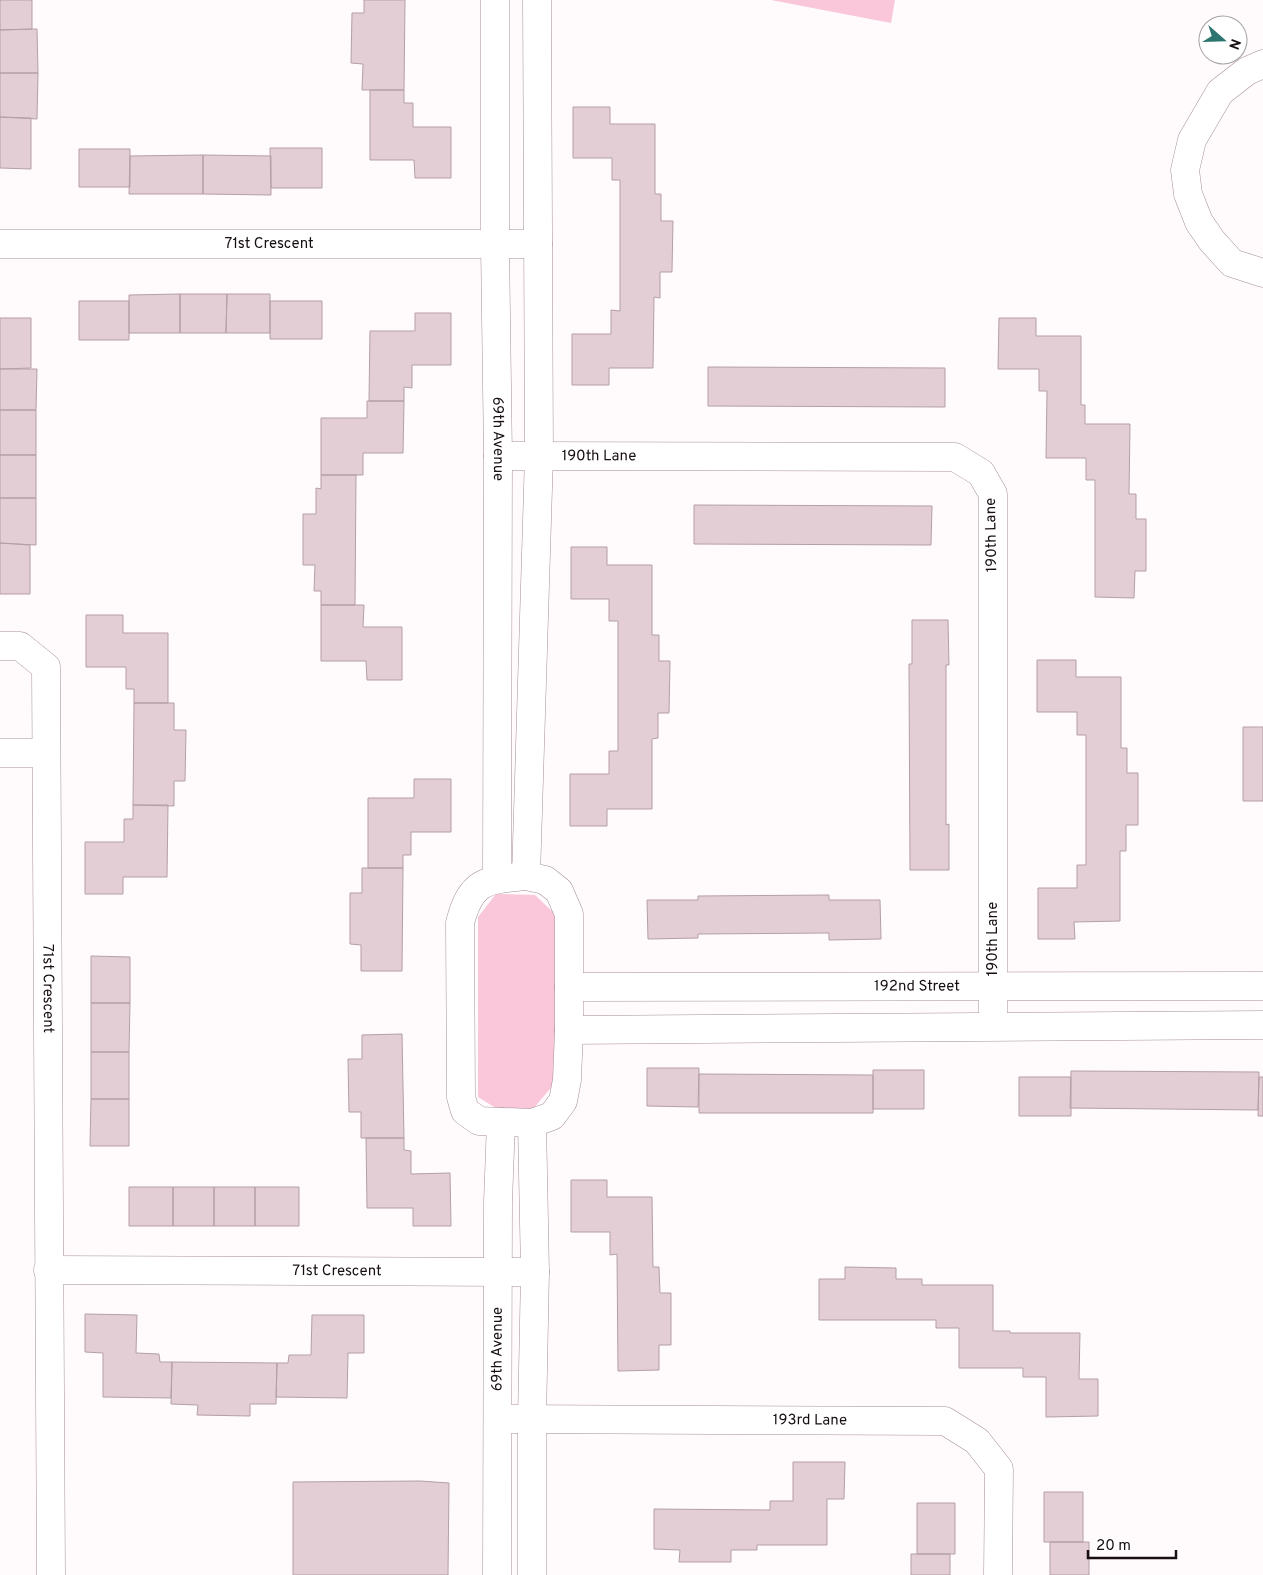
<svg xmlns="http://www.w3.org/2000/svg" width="1263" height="1575" viewBox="0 0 1263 1575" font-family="Overpass,sans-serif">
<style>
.green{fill:#fac6da}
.building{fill:#e4ced6;stroke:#b49fa7}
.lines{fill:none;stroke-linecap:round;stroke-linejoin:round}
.minor-casing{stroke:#a48f97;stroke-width:29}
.minor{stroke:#fff;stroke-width:28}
.labels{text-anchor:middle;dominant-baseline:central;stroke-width:4.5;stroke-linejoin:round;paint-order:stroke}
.street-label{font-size:15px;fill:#170f12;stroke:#fff}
</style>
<rect width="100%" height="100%" fill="#fffafc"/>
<!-- green -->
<path class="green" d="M771,0H895L891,23Z
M496,894L535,895L556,915L555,1083L533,1109L499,1110L478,1097V917Z"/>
<!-- building -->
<path class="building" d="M0,0H32V29L0,30Z
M364,0H405L404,90H362L363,64L351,63L352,13H364Z
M37,29L38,73H0V30Z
M0,73H38L37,119L0,117Z
M370,90H404V103H413V127H451V178H415L414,160H370Z
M573,107H610V124H655V194H661V221H673L672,272H660V298L654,297L653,368H609V385H572V334H611V310L620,311V180H612V158H573Z
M0,117L31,118V169L0,168Z
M270,148H322V188H271Z
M79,149H130V187H79Z
M203,155V194H129L130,156Z
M203,155L271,156V195L203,194Z
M180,294H227L226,333H180Z
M180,294V333H129V295Z
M227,294H270V333H226Z
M79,301H129V340H79Z
M270,301H322V339H270Z
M415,313H451V365H412V388L404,387V401H369L370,331H415Z
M0,318H31V368L0,369Z
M999,318H1036V336H1081V405H1085V424H1130L1129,494H1136V519H1146V571H1135L1134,598L1095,597V480H1086V458H1046L1047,391H1039V369H998Z
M708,367L945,368V407L708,406Z
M0,369H37L36,410H0Z
M367,401H404L403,453H363V475H321V418H367Z
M0,410H36V455H0Z
M0,455H36V498H0Z
M321,475H356L355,605H321V591H314L315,565H303V514H316V488L321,489Z
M0,498H36V545L0,543Z
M694,505L932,506L931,545L694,544Z
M0,543L30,545V594H0Z
M571,547H607V565H652V635H659V661H670L669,713H658V738L652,739V809H607V826H570V774H609V751H618V621H609V599H571Z
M321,605H364L363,627H402V680H367L366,661H321Z
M86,615H123V633H168V703H134V689H126V667H86Z
M912,620H948L949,665H946V825L949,824V870H910L909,664H912Z
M1037,660H1076V677H1121V748H1127V773H1138V825H1126V851H1120V921L1074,922L1075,939H1038V888H1077V865H1086V735H1077V712H1037Z
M134,703H174V730H186L185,781H174V806L133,805Z
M1243,727H1263V801H1243Z
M414,779H451V832H411V855H403V868H368V798H414Z
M133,805H168L167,877H123V894H85V842H124V819H133Z
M362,868H403L402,971H361V945L350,944V893H362Z
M829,895V900H880L881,939L829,940V933L698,934V938L648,939L647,900H698V896Z
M91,956L130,957V1003H91Z
M91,1003H130L129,1052H91Z
M402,1034L404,1138H361V1112H349L348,1059H362V1035Z
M91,1052H129V1099H91Z
M647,1068H699L698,1107L647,1106Z
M873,1070H924V1109H873Z
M1071,1071L1259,1072L1258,1110L1070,1108Z
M699,1074L873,1075V1113H699Z
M1019,1077H1071V1116H1019Z
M1259,1077H1263V1116H1258Z
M91,1099H129V1146H90Z
M366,1138H404V1150L411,1151V1174L450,1173L451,1226H413V1208H367Z
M571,1180H607V1197H652L653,1267H659L660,1293H671V1345H659V1370L618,1371L617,1254L610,1255V1232H571Z
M129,1187H173V1226H129Z
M173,1187H214V1226H173Z
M214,1187H255V1226H214Z
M255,1187H299V1226H255Z
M845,1267L896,1268V1279H922V1285H993V1331H1010V1333H1080L1079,1379H1098V1416L1046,1417V1377H1023V1368H959V1328H936V1320H819V1279H845Z
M85,1314L137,1315L136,1353L159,1354L160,1362H172L171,1398L103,1397V1353L85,1352Z
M312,1315H364V1353H348L347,1398L276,1397L277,1363H288L289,1355H311Z
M172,1362L277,1363L276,1404H250V1416L197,1415L198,1405L171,1404Z
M793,1462H845L844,1499H827V1545H757V1550H731V1562H679L680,1550L654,1549V1509L770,1510V1501H793Z
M420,1481L449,1483L448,1575H293V1482Z
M1044,1492H1083V1542H1044Z
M917,1503H955V1554H917Z
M1050,1542H1089V1575H1050Z
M911,1554H950V1575H911Z"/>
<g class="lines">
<defs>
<g id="minor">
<path id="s1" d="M495,0V245L498,456L497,879"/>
<path d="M1263,64L1247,71L1220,92L1192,140L1185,170L1188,194L1199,222L1212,241L1232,263L1263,273"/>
<path id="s2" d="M0,244H538"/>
<path id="s3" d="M498,456L955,457L981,473L993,494V1026"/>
<path id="s4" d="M0,646H20L46,667L51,1575"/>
<path d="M0,753H46"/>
<path d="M526,876L539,456L537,0"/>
<path d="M526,876L545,880L559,891L569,914V1030L567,1080L563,1101L552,1116L532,1123L479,1121L465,1111L461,1097L460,923C471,880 486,880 526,876Z"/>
<path id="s5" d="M569,987L1263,986"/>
<path d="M569,1030L1263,1025"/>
<path id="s6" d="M48,1270L535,1272"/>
<path id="s7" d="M498,1419L945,1421L977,1441L999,1469L998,1575"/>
<path id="s8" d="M497,1575L498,1202L501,1122"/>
<path d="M532,1575V1419L535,1272L532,1123"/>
</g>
</defs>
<!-- minor casing -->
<use href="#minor" class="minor-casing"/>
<!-- minor -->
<use href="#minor" class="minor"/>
</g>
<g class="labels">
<!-- street labels -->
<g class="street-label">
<text stroke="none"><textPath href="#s2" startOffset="269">71st Crescent</textPath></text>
<text stroke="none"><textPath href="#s1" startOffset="439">69th Avenue</textPath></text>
<text stroke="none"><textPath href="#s3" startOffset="101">190th Lane</textPath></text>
<text transform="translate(992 535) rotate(-91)">190th Lane</text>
<text transform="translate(993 939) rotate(-90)">190th Lane</text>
<text stroke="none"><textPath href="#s5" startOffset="348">192nd Street</textPath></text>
<text stroke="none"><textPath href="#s4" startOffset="375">71st Crescent</textPath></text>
<text stroke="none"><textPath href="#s6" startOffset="289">71st Crescent</textPath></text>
<text stroke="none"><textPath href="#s8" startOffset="226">69th Avenue</textPath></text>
<text stroke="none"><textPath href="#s7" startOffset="312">193rd Lane</textPath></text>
</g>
</g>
<!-- north arrow -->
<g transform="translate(1223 40) rotate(110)"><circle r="24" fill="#ffffff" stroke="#a29fa0"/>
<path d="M0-4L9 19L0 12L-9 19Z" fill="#2b746f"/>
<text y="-8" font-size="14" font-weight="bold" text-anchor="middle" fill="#170f12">N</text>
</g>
<!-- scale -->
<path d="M1088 1550v8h88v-8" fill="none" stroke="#170f12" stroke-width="2.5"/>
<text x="1096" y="1550" font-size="15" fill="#170f12" stroke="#ffffff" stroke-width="4" paint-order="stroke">20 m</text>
</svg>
